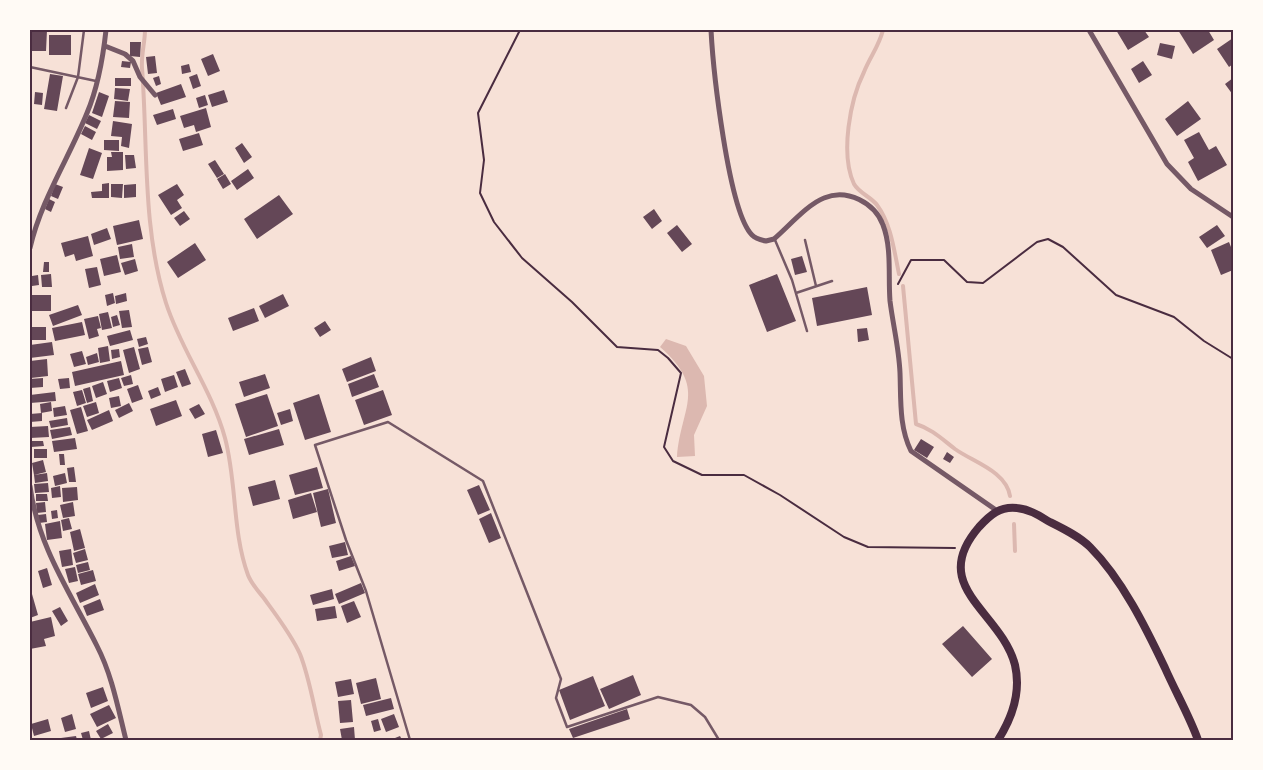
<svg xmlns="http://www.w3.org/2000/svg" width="1263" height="770" viewBox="0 0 1263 770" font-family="'DM Sans',sans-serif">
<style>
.water{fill:#dcb8b0}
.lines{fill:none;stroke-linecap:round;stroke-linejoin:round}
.stream{stroke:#dcb8b0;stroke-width:4}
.building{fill:#644757}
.path{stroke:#4a2c40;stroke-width:2}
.service{stroke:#755966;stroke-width:2.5}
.minor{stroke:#755966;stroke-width:5}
.primary{stroke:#4a2c40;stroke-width:8}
.neatline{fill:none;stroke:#4a2c40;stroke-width:2}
</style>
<rect width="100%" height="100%" fill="#f7e1d7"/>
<!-- water -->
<path class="water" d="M666,339L686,346L704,376L707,406L694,435L695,456L677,457C681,406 708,389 660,347Z"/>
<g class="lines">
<!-- stream -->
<path class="stream" d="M145,30C145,42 141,55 142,68C148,145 142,228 166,303C181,350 212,390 225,438C237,483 232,531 248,575C251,583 258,591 263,597C276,615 291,634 300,654C310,679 314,709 321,735L320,740
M883,30C879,46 870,57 864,72C850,100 840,154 854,184C859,193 871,197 877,205C891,224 894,250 899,274
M903,286L916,424C932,429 942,439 955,449C973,462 1006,471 1010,496
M1014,524L1015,551"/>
</g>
<!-- building -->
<path class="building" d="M30,30H47L46,51H30Z
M1116,30H1144L1149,37L1128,50Z
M1178,30H1208L1214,40L1193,54Z
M49,35H71V55H49Z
M1233,38V64L1229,67L1217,49Z
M130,42H141L140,57L130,56Z
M1160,43L1175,46L1172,59L1157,55Z
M213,54L220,71L208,76L201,59Z
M155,56L157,73L148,74L146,57Z
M122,61L131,62L130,68L121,67Z
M1143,61L1152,75L1139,83L1131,69Z
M189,64L191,72L182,74L181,66Z
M50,74L63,76L57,111L44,109Z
M197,74L201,86L193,89L189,77Z
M159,76L161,84L156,86L153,78Z
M115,78H131V86H115Z
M1233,78V95L1225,84Z
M181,84L186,97L161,105L156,93Z
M115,88L130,89L128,101L114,99Z
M224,90L228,102L212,107L208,95Z
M35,92L43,93L42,105L34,104Z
M99,92L109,96L102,117L92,113Z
M205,95L208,105L199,108L196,98Z
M115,101L130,102L129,118L113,117Z
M1188,101L1201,119L1177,136L1165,119Z
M206,108L211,127L196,132L194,125L184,128L180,116Z
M173,109L176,119L157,125L153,115Z
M89,115L101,121L97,129L85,123Z
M113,121L132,124L129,148L121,146L122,137L111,136Z
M85,126L96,132L92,140L81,134Z
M1199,132L1209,150L1216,146L1227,165L1198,181L1188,162L1194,158L1184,140Z
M199,133L203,145L183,151L179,139Z
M104,140H119V151L104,150Z
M242,143L252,157L244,163L235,148Z
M89,148L102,153L93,179L80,175Z
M111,152H123V170L107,171V157H112Z
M125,155H134L136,168L126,169Z
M215,160L224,174L217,178L208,164Z
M248,169L254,178L237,190L231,181Z
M225,174L231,184L223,189L217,179Z
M109,183V198H92L91,192L102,191V184Z
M55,184L63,187L58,199L51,196Z
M111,184H123L122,198L111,197Z
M136,184V197L124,198V185Z
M177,184L184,195L177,200L182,208L171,215L158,195Z
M279,195L293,214L257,239L244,219Z
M49,199L55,202L51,212L45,209Z
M654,209L662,221L652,229L643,217Z
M184,211L190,219L180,226L174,218Z
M139,220L143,239L117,245L113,226Z
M677,225L692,244L682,252L667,233Z
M1217,225L1225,236L1207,248L1199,237Z
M107,228L111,239L94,245L91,234Z
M88,236L93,256L76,261L74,254L65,257L61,243Z
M1229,242L1233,252V270L1221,275L1211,250Z
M195,243L206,260L178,278L167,262Z
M132,244L134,257L120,259L118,247Z
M117,255L121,272L104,276L100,259Z
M802,256L807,272L795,275L791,259Z
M135,259L138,271L125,275L121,263Z
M44,262H49V272H43Z
M97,267L101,285L89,288L85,269Z
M51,274L52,287H42L41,275Z
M777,274L796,321L767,332L749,285Z
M38,275L39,285L32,286V276Z
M867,287L872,315L817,326L812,298Z
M113,293L115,303L107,306L105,295Z
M126,293L127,301L116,304L115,296Z
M283,294L289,306L265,318L259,306Z
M31,295H51V311H31Z
M78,305L82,315L53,326L49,315Z
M254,308L259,321L233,331L228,318Z
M129,310L132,327L122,328L119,311Z
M108,312L112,328L102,330L99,314Z
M117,315L120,325L113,327L111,317Z
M98,316L101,328L97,329L99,336L89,339L84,319Z
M325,321L331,330L320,337L314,328Z
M82,322L85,335L55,341L52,328Z
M32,327H46V340H31Z
M867,328L869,340L858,342L857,329Z
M130,330L133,340L110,346L107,336Z
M146,337L148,344L139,347L137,339Z
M52,342L54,355L30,358V345Z
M108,346L110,361L100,363L98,348Z
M134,347L140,369L129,373L123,350Z
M148,347L152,362L142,365L138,349Z
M119,349L120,357L112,359L111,350Z
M82,351L86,364L74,367L70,354Z
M97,353L99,362L88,365L86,357Z
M371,357L376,371L347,382L342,369Z
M47,359L48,376L31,378L30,361Z
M121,361L124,375L75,386L72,372Z
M185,369L191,384L182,387L176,372Z
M265,374L270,388L244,397L239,382Z
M374,374L379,387L352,397L348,384Z
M131,375L133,384L124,386L121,378Z
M174,375L178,387L165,392L161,379Z
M43,378V387L30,388V379Z
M69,378L70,388L60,389L58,379Z
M119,378L122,388L110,392L107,381Z
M103,382L107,394L96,398L92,386Z
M138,385L143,399L132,403L127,389Z
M90,387L93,401L87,403L83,389Z
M158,387L161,395L151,399L148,391Z
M82,390L86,403L77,406L73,392Z
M383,390L392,415L364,425L355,400Z
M55,392L56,401L30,403V395Z
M267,394L278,426L246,437L235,404Z
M319,394L331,432L305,440L293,403Z
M119,396L121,406L111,408L109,398Z
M176,400L182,416L156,426L150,409Z
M51,402L52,411L41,413L40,404Z
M96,402L99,413L87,417L83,406Z
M129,403L133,411L119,418L115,410Z
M199,404L205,414L195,419L189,409Z
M65,406L67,415L54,417L53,408Z
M81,407L88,431L77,434L70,410Z
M290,409L293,421L281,425L277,413Z
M109,410L113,421L92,430L87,420Z
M42,413V421L30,422V414Z
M67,418L68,425L51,428L49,421Z
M48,426L49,437L30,438V427Z
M70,427L72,435L52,439L50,430Z
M279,429L284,445L249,455L244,439Z
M216,430L223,453L208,457L202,434Z
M75,438L77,449L54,452L52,441Z
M921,439L934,447L927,458L914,450Z
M31,441H43L44,446L31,447Z
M34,449H47V458H34Z
M947,452L954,457L950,463L943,459Z
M59,454H64L65,465H60Z
M43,460L46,472L34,475L32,463Z
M74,467L76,482H69L67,468Z
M317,467L323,488L295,495L289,475Z
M47,473L48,481L35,483L34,475Z
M65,473L67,483L55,486L53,476Z
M275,480L280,499L253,506L248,487Z
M48,483L49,492L35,493L34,484Z
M479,485L490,510L478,515L467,490Z
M60,486L61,497L52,498L51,488Z
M77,487L78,500L63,502L62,488Z
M328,489L336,523L321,527L313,493Z
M311,493L317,512L293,519L288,500Z
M36,494H47L48,501H36Z
M45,502L46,512L37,513L36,503Z
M73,502L75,516L63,518L60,505Z
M57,510L58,518L52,519L51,511Z
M491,513L501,538L489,543L479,519Z
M46,514L47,522L39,523L38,515Z
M69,518L72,529L63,531L61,520Z
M60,521L62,538L47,540L45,524Z
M80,529L85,548L74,551L70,532Z
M345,542L348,555L332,558L329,546Z
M71,549L73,565L62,567L59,551Z
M85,549L88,560L76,563L73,553Z
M351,556L355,566L339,571L336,561Z
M88,562L90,570L78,573L76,565Z
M75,567L78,581L69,583L65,569Z
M47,568L52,585L43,588L38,571Z
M93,570L96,581L81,585L78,574Z
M361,583L365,593L339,604L335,594Z
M95,584L99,595L80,603L76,593Z
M30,587L38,615L30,618Z
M332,589L334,599L313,605L310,595Z
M100,599L104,610L87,616L83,606Z
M354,601L361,617L347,623L341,606Z
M335,606L337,618L317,621L315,609Z
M60,607L68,621L61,626L52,611Z
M51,617L55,636L44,639L46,646L30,649V622Z
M963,626L992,659L972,677L942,644Z
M633,675L641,695L609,709L600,689Z
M593,676L605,706L570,720L559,690Z
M376,678L381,699L361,704L356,683Z
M351,679L354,694L338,697L335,682Z
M103,687L108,701L91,708L86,693Z
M391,698L394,709L366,716L363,705Z
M351,700L353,722L340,723L338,701Z
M109,705L116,718L97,727L90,714Z
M627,709L630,719L573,738L569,729Z
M72,714L76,729L65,732L61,718Z
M394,714L399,727L386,732L381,719Z
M48,719L51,731L34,736L31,724Z
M378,719L381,730L374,732L371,721Z
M108,724L113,733L101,739L96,731Z
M354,727L355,740H342L340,729Z
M89,731L91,740H83L81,733Z
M76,736L77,740H61V738Z
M400,736L402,740H390Z"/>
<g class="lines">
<!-- path -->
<path class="path" d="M520,30L478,113L484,160L480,193L494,222L522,258L572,302L617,347L658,350L668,358L681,373L664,447L673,461L702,475H744L780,495L844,537L868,547L955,548
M898,284L911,260H944L967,282L983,283L1037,242L1048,239L1063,247L1116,295L1174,317L1204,341L1233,359"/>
<!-- service -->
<path class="service" d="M30,67L96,81
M66,108L78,77L84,30
M775,240L792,280L807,331
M805,240L816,286
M796,293L832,281
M410,740L366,591L346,540L315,445L388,422L483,481L561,679L556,698L567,727L658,697L691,705L705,717L719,740"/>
<!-- minor -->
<path class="minor" d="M711,30C713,67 728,211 752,235C755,238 761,240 766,241L774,239C788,227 808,204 824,198C847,188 875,203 883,225C892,248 888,277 890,301C893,325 899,348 900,373C901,399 899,427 911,451L996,510
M1089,30L1167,164L1191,189L1233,217
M105,46L125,54L133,61L140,77L155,95
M30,248C41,200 69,158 87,113C98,87 103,58 106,30
M30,486C38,547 70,592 97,646C112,675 118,708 126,740"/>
<!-- primary -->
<path class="primary" d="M998,740C1012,718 1021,691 1015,665C1001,611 927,587 979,527C990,515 1000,506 1017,508C1029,509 1039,515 1048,521C1062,528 1079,536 1090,547C1122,579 1146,628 1165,668C1176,693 1189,715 1198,740"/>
</g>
<!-- border -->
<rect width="1263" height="770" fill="none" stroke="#fffaf5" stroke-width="62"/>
<rect x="31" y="31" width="1201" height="708" class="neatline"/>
</svg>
